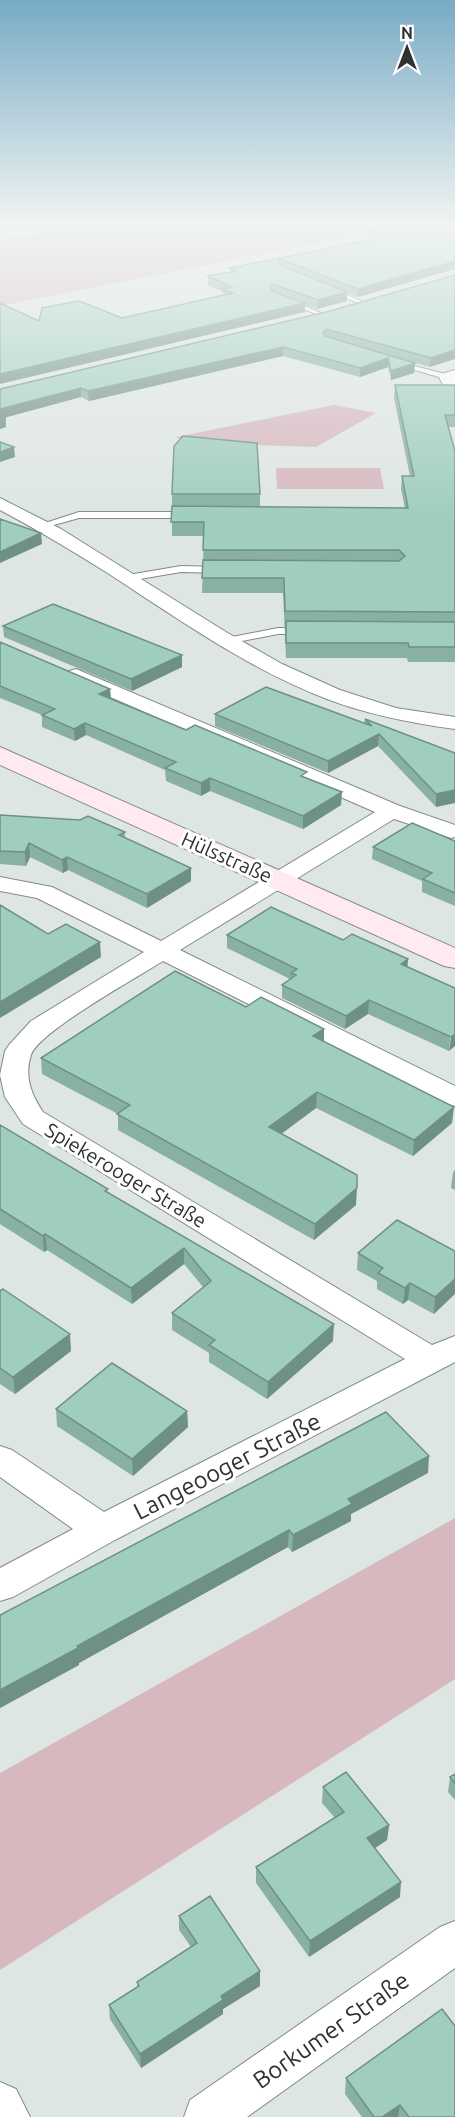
<svg xmlns="http://www.w3.org/2000/svg" width="455" height="2117" viewBox="0 0 455 2117" font-family="Ubuntu,sans-serif">
<style>
.green{fill:#d7b8bf}
.lines{fill:none;stroke-linecap:round;stroke-linejoin:round}
.lane-casing{stroke:#838a88;stroke-width:2}
.street-casing{stroke:#838a88;stroke-width:2}
.secondary-casing{stroke:#838a88;stroke-width:2}
.lane{fill:#fff;fill-rule:evenodd}
.street{fill:#fff;fill-rule:evenodd}
.secondary{fill:#feeaef;fill-rule:evenodd}
.wall{fill:#89b0a5}
.shaded-wall{fill:#6f9086}
.building{fill:#9fcdc0;stroke:#6f9086;stroke-width:1.5}
.labels{text-anchor:middle;dominant-baseline:central;stroke-width:6;stroke-linejoin:round;paint-order:stroke}
.street-label{font-size:20px;fill:#2f3231;stroke:#fff}
.near-street-label{font-size:24px;fill:#2f3231;stroke:#fff}
</style>
<rect width="100%" height="100%" fill="#dee6e3"/>
<!-- green -->
<path class="green" d="M109,222H337L368,233L0,306V240Z
M334,405L376,413L316,447L187,443L176,437Z
M276,468H380L384,489H277Z
M455,1518V1679L0,1970V1773Z"/>
<g class="lines">
<defs>
<path id="lane" d="M329,289H333L366,303L361,304L329,291Z
M286,300H290L326,315L321,316L286,302Z
M399,362L449,375L450,377L446,379L397,365Z
M79,512H190L194,515L190,518H79L43,528L39,525Z
M181,566L221,567L225,570L221,573L181,572L128,581L124,578L128,575Z
M278,628H302L307,631L302,634H278L227,644L222,641L227,638Z"/>
<path id="street" d="M455,370V386L449,388L444,387L439,377L441,374Z
M0,498L61,529L226,632L282,664L340,690L396,708L455,717V729C411,723 369,715 327,699C248,669 177,618 106,572C71,550 36,529 0,510Z
M76,669L400,806L455,825V837L451,838L394,819L180,950L455,1086V1106L445,1103L163,961C138,977 38,1032 31,1055C24,1076 31,1094 43,1112L432,1345L455,1336V1362L115,1540L13,1597L0,1601V1568L73,1529L0,1477V1446L12,1450L104,1512L405,1359L23,1124L5,1097L0,1075L5,1051L9,1045L31,1021L144,952L37,898L0,891V877L52,887L161,941L375,812L69,679L66,675L69,671Z
M455,1921V1968L247,2117H184L190,2100L440,1927Z
M0,2082L16,2089L30,2117H0Z"/>
<path id="secondary" d="M0,747L455,948V968L444,966L0,765Z"/>
</defs>
<!-- lane casing -->
<use href="#lane" class="lane-casing"/>
<!-- street casing -->
<use href="#street" class="street-casing"/>
<!-- secondary casing -->
<use href="#secondary" class="secondary-casing"/>
<!-- lane -->
<use href="#lane" class="lane"/>
<!-- street -->
<use href="#street" class="street"/>
<!-- secondary -->
<use href="#secondary" class="secondary"/>
</g>
<!-- wall -->
<path class="wall" d="M350,222H432L455,231V269L358,297L347,293V301L317,309L305,305V312L39,321L122,318L223,295V292L208,285V276L230,273V268L372,239Z
M440,222H455V228Z
M455,275L430,367L394,357L415,363L414,373L391,380L388,367L360,377L283,356L89,401L81,397L5,417L6,427L0,429V389L330,311Z
M395,385H455V427H448L455,451V662H408L407,658H286L283,593H202L204,536H172V494H260V507L405,508L401,489L402,476H410L394,398Z
M3,626L182,655V667L132,691L4,637Z
M0,642L110,689L111,699L307,778L341,805L303,829L210,791L201,796L166,781L165,770L86,735L75,741L42,727V715L0,698Z
M215,714L364,723L365,719L455,753L436,807L378,746L328,773L215,726Z
M0,815L125,832V838L191,868V881L147,908L68,870L63,873L30,857L26,866L0,864Z
M455,841V906L422,892V881L372,859L373,847Z
M227,935L343,940L408,959L407,967L455,988L449,1051L368,1014L345,1029L282,998V985L290,979L227,948Z
M246,1007L324,1029V1041L452,1123L413,1156L316,1108L281,1134L356,1205L314,1240L118,1130V1114L42,1074L41,1058Z
M0,1125L108,1192L333,1341L267,1399L209,1362V1353L172,1330V1313L203,1287L184,1264L132,1304L47,1250L44,1252L0,1224Z
M455,1170V1190L451,1188L453,1172Z
M455,1251L434,1314L408,1300L403,1304L377,1289V1281L357,1270L358,1253Z
M0,1291L71,1351L15,1394L0,1384Z
M56,1409L187,1411L188,1427L133,1476L57,1426Z
M428,1473L351,1514V1521L292,1552L288,1547L79,1663V1665L0,1708V1615Z
M455,1774V1800L448,1792L450,1777Z
M323,1787L389,1825L387,1840L375,1848L400,1897L309,1957L256,1883V1867L335,1818L322,1803Z
M179,1916L260,1971V1986L223,2009V2014L141,2068L110,2019L109,2005L137,1987V1982L191,1947L179,1930Z
M346,2078L455,2117H362L345,2094Z"/>
<!-- shaded-wall -->
<path class="shaded-wall" d="M0,222H21L0,225Z
M455,261L454,269L358,297V289Z
M347,292V301L317,309L318,300Z
M305,303V312L0,384V374Z
M283,347V356L89,401L88,391Z
M455,350V359L430,367L431,358Z
M388,358V367L360,377V368Z
M415,363L414,373L391,380V371Z
M81,388V397L0,419V409Z
M6,417V427L0,429V419Z
M14,447L15,457L0,462V452Z
M41,533L42,544L0,563V552Z
M182,655V667L132,691L131,679Z
M110,689L111,701L99,694Z
M85,723L86,735L75,741L74,729Z
M379,734L378,746L328,773V761Z
M210,778V791L201,796V783Z
M455,790V803L436,807V794Z
M342,792L341,805L303,829V816Z
M29,843L30,857L26,866L25,852Z
M67,857L68,870L63,873L62,860Z
M191,868V881L147,908V894Z
M100,942L101,957L0,1018V1002Z
M408,959L407,972L401,964Z
M369,1000L368,1014L345,1029L346,1016Z
M324,1029V1044L313,1036Z
M455,1034V1046L449,1051L451,1037Z
M317,1092L316,1108L269,1143V1127Z
M454,1107L452,1123L413,1156L414,1140Z
M357,1188L356,1205L314,1240L315,1224Z
M45,1234L47,1250L44,1252L43,1236Z
M184,1248V1264L132,1304L131,1288Z
M455,1279V1294L434,1314L435,1297Z
M410,1283L408,1300L403,1304L405,1288Z
M334,1324L333,1341L267,1399L268,1382Z
M70,1334L71,1351L15,1394L13,1377Z
M187,1411L188,1427L133,1476L132,1459Z
M429,1456L428,1473L351,1514V1521L292,1552L293,1535L348,1499Z
M289,1530L288,1547L79,1663V1665L0,1708V1690L77,1646Z
M389,1825L387,1840L366,1854L367,1838Z
M401,1882L400,1897L309,1957L310,1941Z
M260,1971V1986L223,2009V2014L141,2068L140,2054L221,1996Z
M400,2105L398,2117H382Z"/>
<!-- building -->
<path class="building" d="M361,222H432L455,231V261L358,289L280,259L278,261L279,265L347,292L318,300L272,284L270,286L271,291L305,303L0,374V303L39,321L42,308L79,301L122,318L233,293L223,289L232,287L208,276L237,271L230,268L385,237L373,232Z
M455,275V350L431,358L326,329L323,333L325,336L415,363L391,371L388,358L360,368L283,347L88,391L81,388L0,409V389L330,311Z
M395,385H455V415H445L455,451V612L285,611L284,578H202L203,560L399,561L405,556L399,550H203L204,522H171L172,506L408,508L402,476H414Z
M183,436L257,443L260,494H172L174,446Z
M0,442L14,447L0,452Z
M0,519L41,533L0,552Z
M53,604L182,655L131,679L3,626Z
M286,621L455,622V647H409L408,643H286Z
M0,642L110,689L99,694L186,730L195,725L307,772L301,776L342,792L303,816L210,778L201,783L165,768L176,762L85,723L74,729L42,715L55,709L0,686Z
M266,687L372,726L365,719L455,753V790L436,794L379,734L328,761L215,714Z
M0,815L80,820L88,816L125,832L119,835L191,868L147,894L67,857L62,860L29,843L25,852L0,851Z
M412,823L455,841V893L423,879L432,873L373,847Z
M0,905L48,934L66,924L100,942L0,1002Z
M271,907L343,940L352,934L408,959L401,964L455,988V1034L451,1037L369,1000L346,1016L282,985L296,975L291,973L297,969L227,935Z
M175,971L246,1007L261,997L324,1029L313,1036L454,1107L414,1140L317,1092L269,1127L357,1175V1188L315,1224L117,1114L130,1105L41,1058Z
M0,1125L108,1189L105,1191L334,1324L268,1382L209,1345L215,1340L172,1313L211,1281L184,1248L131,1288L45,1234L43,1236L0,1209Z
M397,1220L455,1251V1279L435,1297L410,1283L405,1288L378,1273L383,1268L358,1253Z
M3,1289L70,1334L13,1377L0,1368V1291Z
M112,1363L187,1411L132,1459L56,1409Z
M386,1412L429,1456L348,1499L352,1504L293,1535L289,1530L77,1646L78,1648L0,1690V1615Z
M346,1772L389,1825L367,1838L401,1882L310,1941L256,1867L344,1812L323,1787Z
M455,1774V1783L450,1777Z
M210,1896L260,1971L221,1996L223,2000L140,2054L109,2005L139,1986L137,1982L197,1943L179,1916Z
M442,2009L455,2026V2117H409L400,2105L382,2117H374L346,2078Z"/>
<!-- sky -->
<linearGradient id="sky" x2="0" y2="1"><stop stop-color="#78abc5"/><stop offset="0.43" stop-color="#f0f4f2"/><stop offset="1" stop-color="#f0f4f2" stop-opacity="0"/></linearGradient>
<rect width="455" height="519" fill="url(#sky)"/>
<g class="labels">
<!-- street labels -->
<g class="street-label">
<text transform="translate(227 857) rotate(24)">Hülsstraße</text>
<text transform="translate(126 1175) rotate(31)">Spiekerooger Straße</text>
</g>
<!-- near-street labels -->
<g class="near-street-label">
<text transform="translate(227 1466) rotate(-27)">Langeooger Straße</text>
<text transform="translate(331 2030) rotate(-35)">Borkumer Straße</text>
</g>
</g>
<!-- north arrow -->
<g transform="translate(407 48)" stroke="#ffffff" stroke-width="4.5" paint-order="stroke">
<path d="M0-4.5L10 22L0 15L-10 22Z" fill="#2f3231"/>
<text y="-9" font-size="16" font-weight="bold" text-anchor="middle" fill="#2f3231">N</text>
</g>
</svg>
